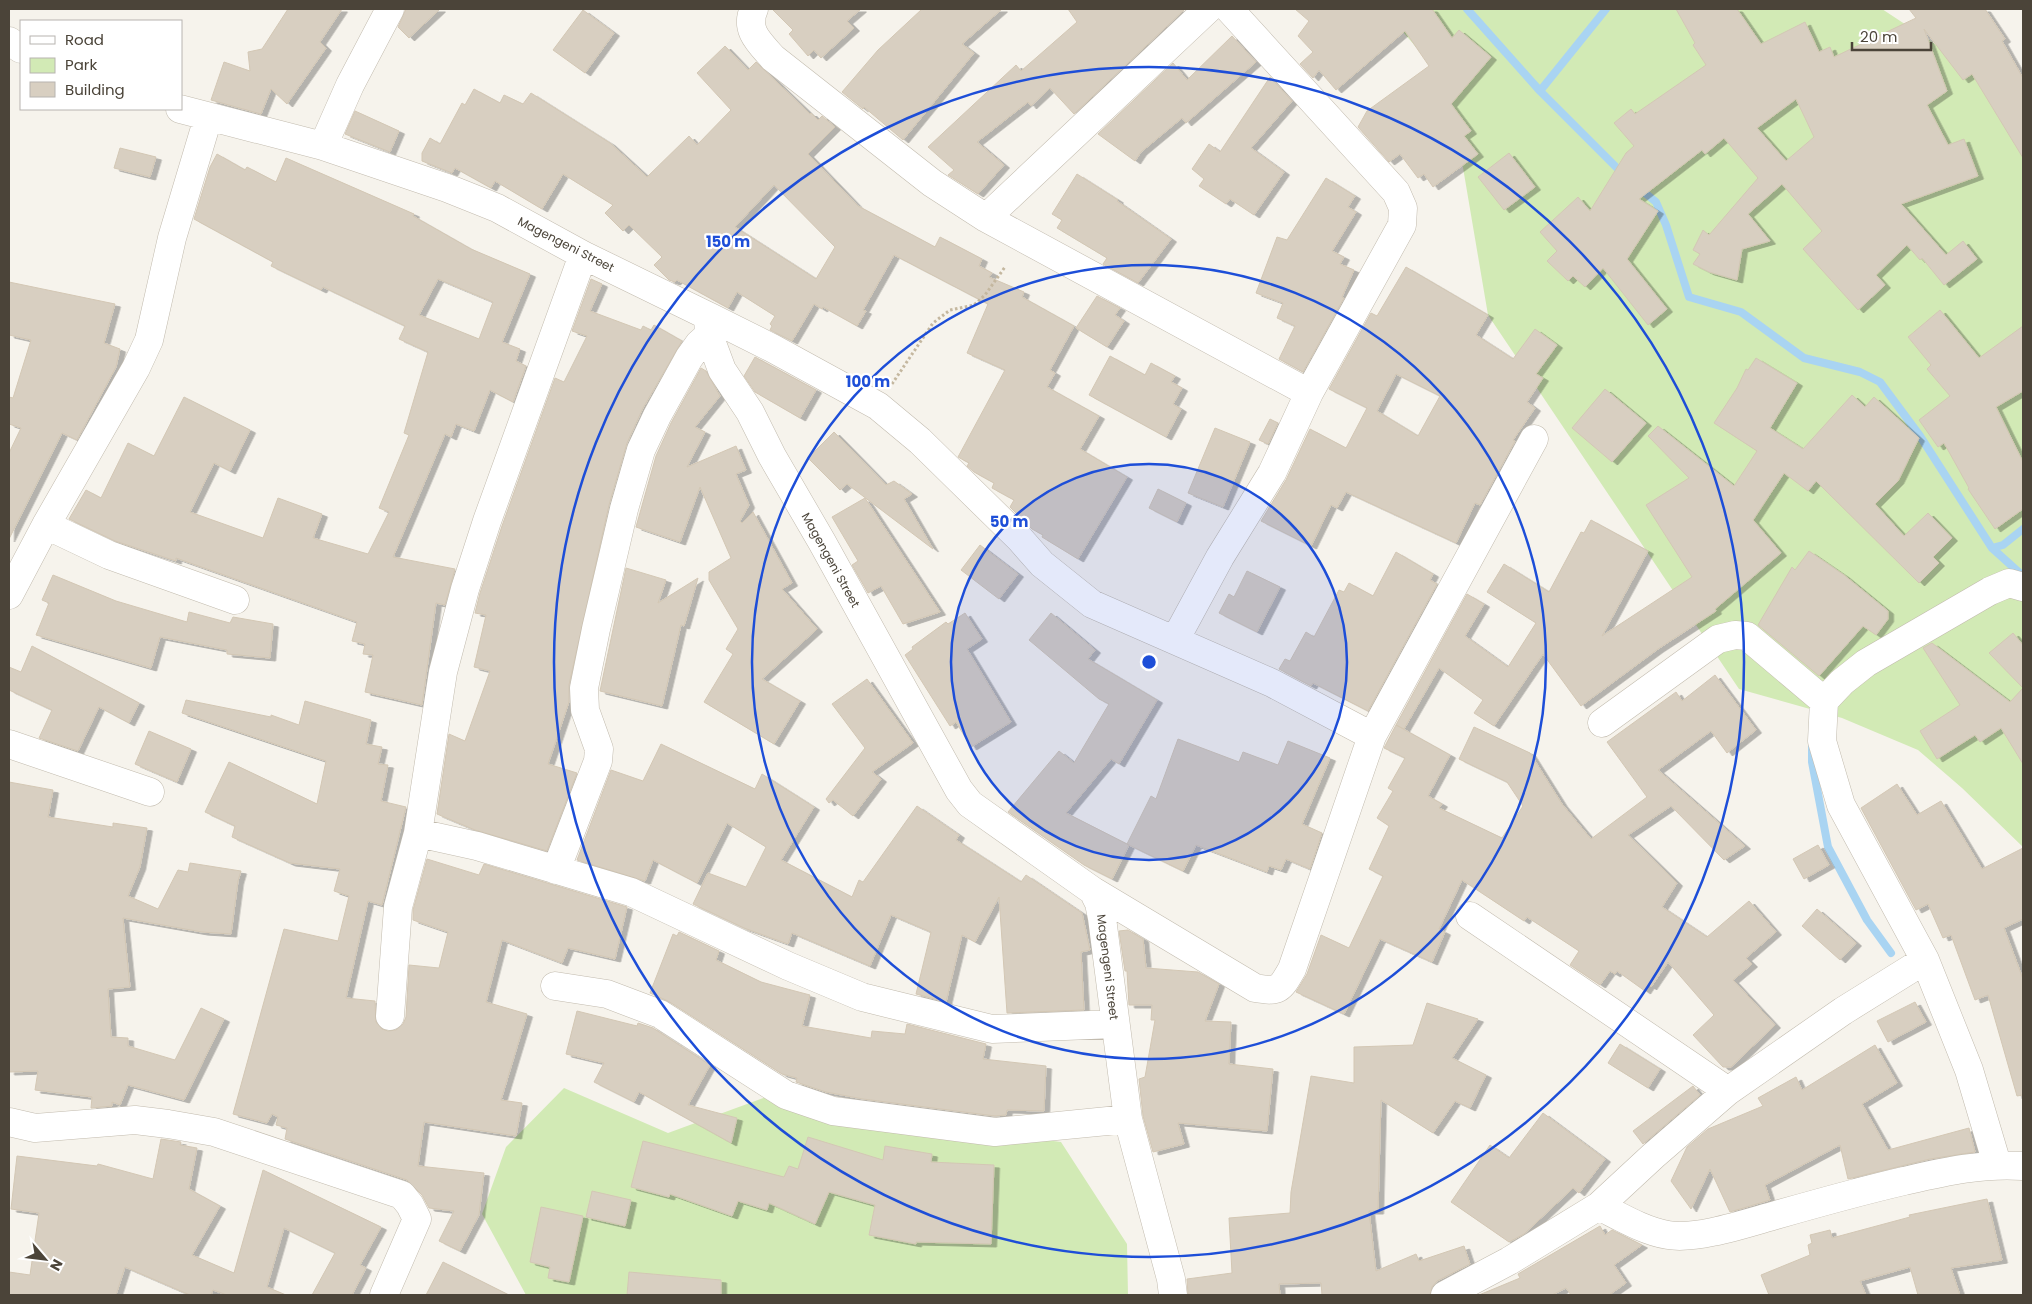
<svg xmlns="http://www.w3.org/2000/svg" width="2032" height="1304" viewBox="0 0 2032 1304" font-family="Poppins,sans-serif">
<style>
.green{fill:#d2eab5}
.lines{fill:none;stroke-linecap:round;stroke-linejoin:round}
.stream{stroke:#a9d4f2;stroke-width:8}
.building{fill:#d8cfc1;stroke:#d3c7b4;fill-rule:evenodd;filter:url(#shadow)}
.street-casing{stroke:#c2bbae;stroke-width:29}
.path{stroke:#c4b79f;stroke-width:3;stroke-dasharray:2.5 2.5;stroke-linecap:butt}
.street{stroke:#fff;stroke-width:28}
.ring{fill:none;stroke:#1d4ed8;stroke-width:2.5}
.labels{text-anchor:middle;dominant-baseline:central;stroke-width:4.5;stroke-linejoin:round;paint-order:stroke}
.street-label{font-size:12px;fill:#4b4439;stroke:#fff}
.centre{fill:#1d4ed8;stroke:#fff;stroke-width:2.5}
.ring-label{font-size:15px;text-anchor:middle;font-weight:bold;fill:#1d4ed8;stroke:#fff;stroke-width:4.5;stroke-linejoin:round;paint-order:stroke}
</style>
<defs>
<filter id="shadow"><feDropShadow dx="5.5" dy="3" stdDeviation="0" flood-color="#0004"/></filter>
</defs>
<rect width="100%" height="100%" fill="#f6f3ec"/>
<!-- green -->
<path class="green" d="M1383,9H1882L2023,102V847L1962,788L1918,750L1842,718L1739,689L1488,315L1449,85Z
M564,1088L668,1133L769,1096L931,1125L1061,1142L1127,1244L1128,1295H526L482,1214L506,1147Z"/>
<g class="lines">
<!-- stream -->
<path class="stream" d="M1467,9L1540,91
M1606,9L1540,91L1623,174
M1639,188L1656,202L1666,225L1689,297L1741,312L1804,358L1860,372L1880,382L1920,436L1992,548L2023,576
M1992,548L2003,545L2023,529
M1812,747V762L1828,847L1867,920L1891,953"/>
</g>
<!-- building -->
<path class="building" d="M288,9H342L320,42L326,48L287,104L271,89L261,114L211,100L224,62L250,71L248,52L262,49Z
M406,9H440L409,38L398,27Z
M772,9H861L847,21L854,28L821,58L814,50L808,56L789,34L793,30Z
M922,9H1002L962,44L974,53L903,140L864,107L863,109L842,92L878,50Z
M1068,9H1185L1074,114L1050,88L1031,106L1028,102L977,142L1004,165L978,194L948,175L954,170L928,147L1016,65L1021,71L1077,22Z
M1295,9H1432L1452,38L1459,30L1491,57L1451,104L1471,131L1464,136L1478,154L1433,187L1424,174L1418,178L1400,154L1389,162L1358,127L1367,111L1429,66L1405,31L1336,90L1319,70L1313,78L1300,64L1313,52L1298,36L1309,21Z
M1676,9H1737L1761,44L1805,22L1819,52L1830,47L1834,57L1916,18L1909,9H1985L2005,39L2002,41L2023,78V158L1972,74L1963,80L1924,29L1947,91L1927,105L1948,145L1964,139L1978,176L1901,204L1946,255L1963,241L1977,259L1944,285L1922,258L1920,260L1907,245L1876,275L1885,285L1858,310L1803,249L1822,231L1782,184L1748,214L1770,241L1742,249L1737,280L1709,272L1693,264L1700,254L1693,250L1703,230L1709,235L1758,178L1724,138L1705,154L1702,150L1639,199L1658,211L1627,259L1667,309L1648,325L1603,268L1585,287L1573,276L1568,281L1547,261L1557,251L1540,232L1578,197L1590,211L1626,153L1634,146L1614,123L1631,109L1635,114L1706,65L1693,45L1695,43ZM1796,99L1814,137L1786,161L1757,128Z
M583,10L614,33L585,73L553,50Z
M1232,36L1256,62L1186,123L1182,118L1141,152L1135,161L1098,134L1173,63L1187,80Z
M725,46L748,70L756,62L810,114L811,113L818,120L822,116L835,127L808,154L858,206L935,247L940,237L982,259L979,266L992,273L989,277L1024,292L1022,297L1074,326L1050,370L1055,373L1047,387L1099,416L1080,449L1127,477L1078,559L1042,537L1043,535L1032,529L1010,507L1014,500L992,488L994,483L974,472L967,466L969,463L958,457L1005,370L967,353L988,304L894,255L863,310L866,311L857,326L823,307L822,309L814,304L792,341L770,330L772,326L770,324L775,316L737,292L728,308L677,280L675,282L669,280L654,265L662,257L629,225L623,231L605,213L613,205L563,174L542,209L495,181L491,188L455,168L452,173L422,161V153L430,138L440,144L462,103L465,105L474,89L500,103L504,95L523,104L531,93L610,143L647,177L689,136L697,145L731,110L697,73ZM774,185L835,247L816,279L735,227Z
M1270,77L1292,101L1251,148L1284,172L1254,215L1230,199L1226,204L1199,186L1204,179L1192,169L1209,144L1220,152Z
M355,111L399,131L390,152L345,134Z
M120,148L156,157L150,177L114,168Z
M1509,153L1535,187L1504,210L1478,177Z
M217,154L245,170L247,167L276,182L286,158L414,214L413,216L471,249L530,274L502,342L520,349L516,361L526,366L513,402L490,390L474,431L456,424L451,437L445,434L393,557L455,569L445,605L436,603L422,705L365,692L373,655L363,654L365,644L352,641L357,622L176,558V561L115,541L69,519L86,490L101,498L128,443L154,456L184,397L250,430L230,471L214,463L190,512L263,538L278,498L322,514L313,538L368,554L389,512L379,508L409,435L404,433L428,352L399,339L405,326L323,287L321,290L271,266L273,262L194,219L210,167ZM438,279L493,302L479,339L419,315Z
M1077,174L1118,200L1117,201L1171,239L1138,283L1103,264L1107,258L1057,228L1062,220L1052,214Z
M1326,178L1355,196L1348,207L1356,212L1332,251L1344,257L1340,264L1354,270L1342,297L1344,298L1303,372L1279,359L1295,326L1277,318L1283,303L1256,293L1277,237L1287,240Z
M1406,267L1488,315L1476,335L1513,359L1535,329L1557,345L1536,374L1543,378L1527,402L1535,408L1513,440L1515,441L1480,505L1475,503L1456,543L1346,492L1337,508L1331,505L1311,546L1261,521L1286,480L1310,429L1346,448L1367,408L1329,389L1371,313L1377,316ZM1396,374L1440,396L1418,436L1377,411Z
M591,279L602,284L590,311L641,330L643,326L651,330L654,325L682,341L643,408L627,443L609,505L569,685V702L548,764L577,773L547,851L475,830L437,814L449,734L465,741L490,671L474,667L486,615L475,613L480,593L502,526L555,378L564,382L587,336L572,331Z
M9,282L115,304L104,343L120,349L116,367L77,440L62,433L9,539V453L21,428L9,424V397L13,398L31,340L9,335Z
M1097,296L1120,308L1115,315L1124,321L1107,347L1076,328Z
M1940,310L1979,358L2023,326V391L1996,407L2023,462V509L1995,529L1968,489L1969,488L1944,443L1938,447L1919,420L1950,396L1927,369L1931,365L1908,337Z
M1110,356L1145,375L1151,363L1175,376L1171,382L1182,388L1173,404L1181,409L1166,437L1089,395Z
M755,357L816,390L800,418L755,392L744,376Z
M1756,358L1797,383L1770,428L1803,449L1852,395L1865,407L1874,397L1919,438L1898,481L1875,504L1904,536L1928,513L1952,538L1933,557L1939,563L1919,583L1816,481L1808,491L1784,473L1753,520L1781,553L1715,609L1716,611L1658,649L1581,706L1543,654L1494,726L1474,713L1483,700L1439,668L1404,729L1396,725L1467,594L1484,604L1465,636L1508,667L1536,623L1487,592L1504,564L1549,592L1581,532L1584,533L1591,520L1648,551L1602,636L1692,577L1646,505L1689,478L1648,436L1658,426L1734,486L1757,451L1714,423L1737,388L1746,369L1748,370Z
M701,368L706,371L720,396L695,427L705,432L687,467L736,446L746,470L736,474L749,505L740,521L742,523L753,512L792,583L782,589L817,629L762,679L800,701L774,744L704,702L733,654L726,649L738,629L709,580V572L731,558L700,487L680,542L636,527L656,456L671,423Z
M1605,389L1646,423L1612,462L1572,428Z
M1270,419L1278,423L1268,444L1259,440Z
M1215,428L1250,442L1223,507L1188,493Z
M834,432L886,485L894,481L912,494L904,499L933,549L847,484L840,490L808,458Z
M1158,489L1186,503L1177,522L1149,508Z
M865,498L940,612L903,624L881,586L868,593L852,565L858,561L832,517Z
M980,545L1018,574L999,599L961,570Z
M1809,551L1844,575L1888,611V619L1876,635L1863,626L1819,676L1758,625L1792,567L1795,570Z
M1396,552L1433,574L1430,580L1437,584L1368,711L1313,683L1311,686L1279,669L1285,659L1290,661L1306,632L1314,637L1339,590L1344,592L1349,583L1373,596Z
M626,568L666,580L658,603L698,578L684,626L681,625L662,706L600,691Z
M1247,571L1280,587L1257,632L1219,613L1229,594L1234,597Z
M53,575L116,601L187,622L189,612L230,623L233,617L273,624L270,658L227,654V650L160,637L151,668L36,635L49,603L42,600Z
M965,613L982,639L967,649L1011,722L971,747L956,722L950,726L905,655L913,649L912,647L946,622L948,624Z
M1051,613L1095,650L1088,659L1157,700L1119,764L1111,759L1066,813L1129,845L1112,879L1084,865L1008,812L1059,751L1074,763L1109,704L1099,699L1029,640Z
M2013,633L2023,645V764L2001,728L1980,742L1975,735L1937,759L1920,731L1960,705L1923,648L1932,643L2010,702L2023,688L1989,653Z
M32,646L139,703L129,723L99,707L78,751L39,738L52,710L9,690V667L21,672Z
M1715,675L1756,730L1727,753L1711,731L1658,770L1745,846L1724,860L1671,806L1628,835L1677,883L1662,907L1707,937L1749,901L1776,932L1746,958L1752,964L1733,980L1775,1025L1731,1067H1723L1693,1035L1714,1015L1668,962L1651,987L1649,985L1645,991L1617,971L1615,974L1610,971L1600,985L1570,965L1579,951L1527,917L1524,921L1462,880L1439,929L1445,932L1432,962L1380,939L1344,1014L1296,992L1307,974L1321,935L1349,948L1383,876L1369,869L1389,826L1377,818L1393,791L1388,788L1405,758L1384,748L1396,725L1450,755L1428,796L1442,804L1439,808L1502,838L1523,806L1507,782L1459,759L1474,727L1530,753L1562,804L1591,839L1647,797L1607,742L1676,692L1682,701Z
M867,679L913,743L872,772L881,779L853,816L833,800L829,803L826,799L865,748L832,704Z
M186,700L271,717V715L299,725L305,701L371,720L366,744L382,747L378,764L388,765L381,801L406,807L382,905L368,901L346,998L375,1001L376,1022L382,1029L388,1031L396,1030L403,1024L406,1017L409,965L439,968L448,932L413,920V910L427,859L479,875L484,864L627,907L615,959L568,948L562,963L502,940L486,1002L527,1014L501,1100L522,1103L516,1136L424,1122L418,1166L484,1173L479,1215L460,1251L439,1241L454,1211L429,1208L422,1195L407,1180L285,1139L287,1128L276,1125L278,1117L272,1114L267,1123L233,1114L284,929L338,941L349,896L334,891L340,869L290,863L232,837L235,826L205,812L229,762L317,804L326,761L182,713Z
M149,731L191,749L177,782L135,764Z
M1178,739L1239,762L1243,752L1278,765L1288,741L1330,758L1302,824L1322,833L1310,869L1286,859L1281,870L1269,866L1267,872L1196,845L1183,871L1127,844L1151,796L1156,799Z
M661,744L755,789L762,774L814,807L781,860L852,897L859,880L863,882L917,806L959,835L956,840L1021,882L1026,875L1082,913L1090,950L1081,952L1084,1010L1007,1013L999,897L975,942L962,935L946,1002L916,994L931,932L891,915L870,966L792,933L788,944L744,928L693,904L708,873L746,887L766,847L727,823L697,883L653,860L645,881L577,860L611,770L643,781Z
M9,782L53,790L48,817L113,827V823L147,828L140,867L128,896L158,909L178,870L188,872L190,863L241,871L238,881L231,934L202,932L123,918L130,987L108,989L111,1037L128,1038V1046L175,1060L201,1008L224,1019L184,1100L128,1085L120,1105L112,1102V1106L91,1108L92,1097L35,1090L38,1071L9,1072Z
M1897,784L1917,815L1941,801L1982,869L2023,848V919L2004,928L2023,979V1095L2017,1096L1988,995L1975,1000L1951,935L1943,938L1928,904L1916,910L1861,808Z
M1818,845L1829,865L1804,879L1793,859Z
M1817,909L1856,943L1840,960L1802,926Z
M1128,930L1143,939L1146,968L1198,972L1219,984L1205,1021L1231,1022L1229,1064L1273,1069L1267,1131L1178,1123L1184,1144L1153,1152L1143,1116L1139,1079L1145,1077L1155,1020H1151L1152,1005H1129L1127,971H1125L1119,931Z
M679,932L719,951L716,960L761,982L810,995L802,1026L871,1038L872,1031L905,1034L907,1024L986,1044L983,1059L1046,1066L1044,1111L1007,1110L1006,1115L995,1116L863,1099L826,1092L796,1082L797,1078L782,1074L668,1001L650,993L673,934L677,936Z
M1915,1002L1926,1022L1888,1042L1877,1021Z
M1427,1003L1478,1019L1452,1058L1486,1075L1470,1108L1455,1101L1433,1133L1381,1100L1378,1211H1369L1376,1271L1416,1254L1419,1261L1464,1246L1470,1264L1437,1281L1432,1287L1430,1295H1322L1321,1283L1279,1284L1280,1295H1188L1187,1279L1232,1273L1229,1218L1290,1213L1291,1192L1311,1076L1354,1083V1047L1413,1045Z
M577,1011L637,1026L638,1023L653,1028L710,1065L688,1105L737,1118L731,1143L639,1092L634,1102L594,1082L604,1063L566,1054Z
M1620,1044L1660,1069L1648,1088L1608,1063Z
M1875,1045L1897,1083L1862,1104L1888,1150L1969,1128L1975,1152L1930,1159L1848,1179L1840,1145L1765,1185L1770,1200L1730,1212L1710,1169L1691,1209L1671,1181L1687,1147L1708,1129L1763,1106L1758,1098L1796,1077L1802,1090Z
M1693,1086L1700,1095L1643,1144L1633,1131Z
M1543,1113L1605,1159L1579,1193L1573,1188L1524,1234L1509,1242L1451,1202L1490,1145L1509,1158Z
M808,1137L883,1160L885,1146L932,1154L931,1162L994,1165L991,1244L916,1242V1244L869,1235L875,1205L829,1192L815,1224L769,1203L767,1210L738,1201L732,1216L670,1194L669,1197L631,1187L643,1141L784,1177L789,1166L798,1169Z
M161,1139L181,1142L180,1145L197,1148L189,1189L220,1206L192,1255L234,1273L263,1170L381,1227L360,1265L366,1268L352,1295H312L335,1253L284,1228L267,1287L286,1295H227L213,1290L211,1295H190L125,1267L116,1295H9V1272L30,1275L39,1213L11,1209L17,1156L97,1166L98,1164L153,1179Z
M592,1191L631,1200L625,1226L586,1217Z
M1987,1199L2002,1260L1951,1268L1960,1295H1918L1910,1267L1860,1281L1866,1295H1769L1761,1275L1810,1255L1808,1245L1812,1243L1810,1235L1830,1230L1832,1238L1910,1217L1909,1215Z
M541,1207L583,1216L569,1282L548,1278L550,1267L530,1262Z
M1600,1226L1605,1235L1612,1230L1642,1245L1614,1265L1626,1283L1609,1295H1571L1566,1288L1552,1295H1479L1520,1278L1518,1274Z
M443,1262L509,1295H426Z
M629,1272L721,1280V1295H627Z"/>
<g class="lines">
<defs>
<path id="street" d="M754,9C744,30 760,43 773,58L932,183L986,218L1309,393
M9,41L21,49
M180,109L323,146L447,188L497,208L583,255L708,316L709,335L722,370L750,412L772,456L822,542L959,790L970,804L1093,891L1099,903L1102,918L1128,1119L1171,1279L1173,1295
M323,146L350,85L390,9
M986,218L1208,9
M708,316L772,348L878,406L920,441L1020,539L1042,564L1092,604L1272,683L1372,736
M46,525L109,555L235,600
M9,595L46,525L136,368L149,340L172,238L208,118
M1175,640L1220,557L1272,473L1309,393L1402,225L1403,208L1396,192L1229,9
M1602,723L1718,639L1735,635L1747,636L1824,701
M9,744L150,792
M418,833L477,846L631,892L788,966L862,997L992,1029L1115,1024
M556,870L598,761L599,749L585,710L584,688L596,629L624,509L641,450L657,416L689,358L699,344L709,335
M1093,891L1255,988C1279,992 1280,990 1292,969L1372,736L1534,439
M1470,916L1728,1091
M555,986L607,994L660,1014L786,1095L833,1111L995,1132L1128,1119
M390,1016L398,907L418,833L443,672L465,589L487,521L583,255
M9,1122L35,1128L135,1120L168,1124L214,1132L402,1195L410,1205L417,1219L384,1295
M1997,1164L1969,1070L1925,960L1841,805L1822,741L1824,701L1842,682L1866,663L1990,591L2009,583L2023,587
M1599,1206C1621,1217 1644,1231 1668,1235C1697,1240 1747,1223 1776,1215C1818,1203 1861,1191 1904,1181C1944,1172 1982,1163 2023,1166
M1445,1295L1509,1261L1599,1206L1653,1156L1728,1091L1843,1011L1925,960"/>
</defs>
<!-- street casing -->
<use href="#street" class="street-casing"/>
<!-- path -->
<path class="path" d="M892,384L933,323L950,310L974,305L985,295L1005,267"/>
<!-- street -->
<use href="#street" class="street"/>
</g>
<!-- distance rings -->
<circle cx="1149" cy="662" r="198" fill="#1d4ed8" fill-opacity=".12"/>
<g class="ring">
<circle cx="1149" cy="662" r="198"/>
<circle cx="1149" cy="662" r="397"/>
<circle cx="1149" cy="662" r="595"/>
</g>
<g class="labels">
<!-- street labels -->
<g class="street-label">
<text transform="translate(566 244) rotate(27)">Magengeni Street</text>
<text transform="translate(831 560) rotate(61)">Magengeni Street</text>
<text transform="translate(1108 967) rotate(83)">Magengeni Street</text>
</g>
</g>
<circle cx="1149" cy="662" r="8" class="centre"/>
<g class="ring-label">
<text x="728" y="247">150 m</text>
<text x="868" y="387">100 m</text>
<text x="1009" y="527">50 m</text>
</g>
<!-- border -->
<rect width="2032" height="1304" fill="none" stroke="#4b4439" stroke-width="20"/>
<!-- legend -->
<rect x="20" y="20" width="162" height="90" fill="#ffffff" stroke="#b7b4b0"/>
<rect x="30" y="36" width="25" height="8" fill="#ffffff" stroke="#b7b4b0"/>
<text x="65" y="45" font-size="15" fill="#4b4439">Road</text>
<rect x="30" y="58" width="25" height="15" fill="#d2eab5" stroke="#b7b4b0"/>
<text x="65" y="70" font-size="15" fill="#4b4439">Park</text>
<rect x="30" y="82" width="25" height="15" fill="#d8cfc1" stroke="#b7b4b0"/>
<text x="65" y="95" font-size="15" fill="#4b4439">Building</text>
<!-- north arrow -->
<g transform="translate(45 1259) rotate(118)" stroke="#ffffff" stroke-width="4" paint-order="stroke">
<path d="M0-4L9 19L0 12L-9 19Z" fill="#4b4439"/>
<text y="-8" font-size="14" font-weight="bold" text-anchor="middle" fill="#4b4439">N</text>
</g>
<!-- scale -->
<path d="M1852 42v8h79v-8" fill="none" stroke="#4b4439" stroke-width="2.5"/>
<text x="1860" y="42" font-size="15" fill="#4b4439" stroke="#ffffff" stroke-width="4" paint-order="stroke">20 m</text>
</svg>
